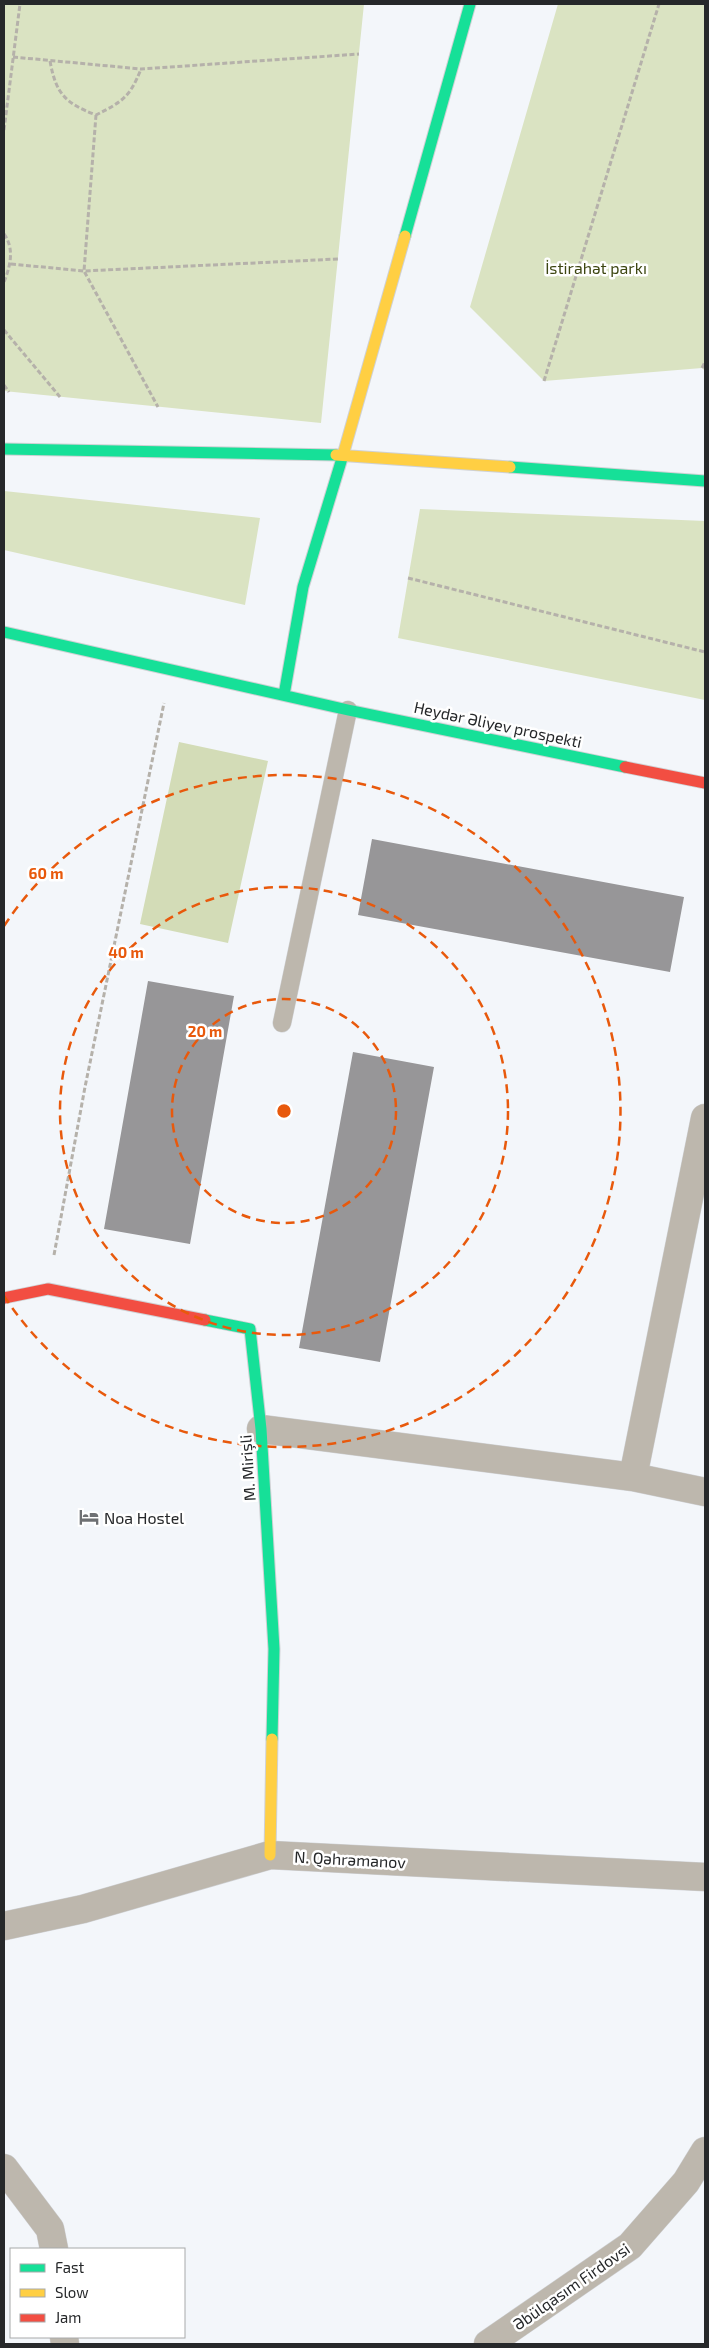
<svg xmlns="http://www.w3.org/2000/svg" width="709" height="2348" viewBox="0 0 709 2348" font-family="'Exo 2',sans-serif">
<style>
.green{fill:#dae3c2}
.forest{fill:#d3dcb7}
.building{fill:#979698}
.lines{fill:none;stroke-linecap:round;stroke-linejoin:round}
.lane-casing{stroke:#cfd1d4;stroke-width:19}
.street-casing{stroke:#cfd1d4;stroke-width:29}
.fast-casing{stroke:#cfd1d4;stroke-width:13}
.slow-casing{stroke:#cfd1d4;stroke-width:13}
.jam-casing{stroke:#cfd1d4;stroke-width:13}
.path{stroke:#b5b1aa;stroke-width:3;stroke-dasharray:5 2.5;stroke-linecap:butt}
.lane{stroke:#bdb7ad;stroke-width:18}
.street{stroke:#bdb7ad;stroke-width:28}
.fast{stroke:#16e098;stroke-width:11}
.slow{stroke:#ffcf43;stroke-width:11}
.jam{stroke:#f24e42;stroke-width:11}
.ring{fill:none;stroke:#e8590c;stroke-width:2.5;stroke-dasharray:9 6}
.labels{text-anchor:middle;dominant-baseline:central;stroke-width:5;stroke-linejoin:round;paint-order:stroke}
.park-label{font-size:16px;fill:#3d4611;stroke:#fff}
.street-label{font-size:16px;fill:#26282a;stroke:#fff}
.poi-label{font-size:16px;fill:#26282a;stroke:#fff;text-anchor:start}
.centre{fill:#e8590c;stroke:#fff;stroke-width:2.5}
.ring-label{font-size:15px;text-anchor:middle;font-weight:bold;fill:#e8590c;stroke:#fff;stroke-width:5;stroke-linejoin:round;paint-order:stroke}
</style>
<rect width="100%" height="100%" fill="#f3f6fa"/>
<!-- green -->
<path class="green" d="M4,4H364L321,423L4,391Z
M558,4H705V371L702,368L544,381L470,307Z
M4,491L260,518L245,605L4,550Z
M420,509L705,521V700L398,638Z"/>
<!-- forest -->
<path class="forest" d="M179,742L268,761L228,943L140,924Z"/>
<!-- building -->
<path class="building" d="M372,839L684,897L670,972L358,915Z
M148,981L234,996L190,1244L104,1229Z
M353,1052L434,1067L380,1362L299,1348Z"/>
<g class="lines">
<defs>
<path id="lane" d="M282,1023L348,710"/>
<path id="street" d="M261,1429L633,1477L705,1118
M633,1477L705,1492
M4,1926L83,1909L270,1855L705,1877
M4,2168L50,2229L54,2249
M64,2337L65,2344
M488,2344L630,2246L686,2182L705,2151"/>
<path id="fast" d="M405,236L470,4
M4,449L336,455
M510,467L705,481
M4,632L348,710L625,767
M284,695L303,587L343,455
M205,1320L250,1329L261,1429L274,1649L272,1739"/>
<path id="slow" d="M336,455L510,467
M343,455L405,236
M270,1855L272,1739"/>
<path id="jam" d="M625,767L705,783
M4,1298L48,1289L205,1320"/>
</defs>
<!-- lane casing -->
<use href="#lane" class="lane-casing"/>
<!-- street casing -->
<use href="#street" class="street-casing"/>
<!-- fast casing -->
<use href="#fast" class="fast-casing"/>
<!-- slow casing -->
<use href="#slow" class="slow-casing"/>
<!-- jam casing -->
<use href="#jam" class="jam-casing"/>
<!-- path -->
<path class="path" d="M13,57L141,69L359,54
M50,61C56,94 65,103 96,115C122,102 130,97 141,69
M96,115L84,271L158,407
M4,130L20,4
M4,234C15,249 10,267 4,282
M11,264L84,271L338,259
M4,330L60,397
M702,368L705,362
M544,381L659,4
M4,385L9,392
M408,578L705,652
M54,1255L85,1087L164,703"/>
<!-- lane -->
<use href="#lane" class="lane"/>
<!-- street -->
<use href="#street" class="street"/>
<!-- fast -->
<use href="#fast" class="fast"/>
<!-- slow -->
<use href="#slow" class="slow"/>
<!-- jam -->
<use href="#jam" class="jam"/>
</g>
<!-- distance rings -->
<g class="ring">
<circle cx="284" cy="1111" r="112"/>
<circle cx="284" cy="1111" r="224"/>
<path d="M4 926A336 336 0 1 1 4 1296"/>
</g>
<!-- icons -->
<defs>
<symbol id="hotel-bare" viewBox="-9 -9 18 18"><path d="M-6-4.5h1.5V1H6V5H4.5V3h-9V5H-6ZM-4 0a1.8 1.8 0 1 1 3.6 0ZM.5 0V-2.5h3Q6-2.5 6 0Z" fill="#6e7073" stroke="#fff" stroke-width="2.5" paint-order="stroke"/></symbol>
</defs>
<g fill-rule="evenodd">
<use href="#hotel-bare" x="75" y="1503" width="28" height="28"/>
</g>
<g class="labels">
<!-- park labels -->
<g class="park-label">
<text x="596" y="267">İstirahət parkı</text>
</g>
<!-- street labels -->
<g class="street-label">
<text transform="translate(498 724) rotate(12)">Heydər Əliyev prospekti</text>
<text transform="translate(247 1468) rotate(-94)">M. Mirişli</text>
<text transform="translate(350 1859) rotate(3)">N. Qəhrəmanov</text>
<text transform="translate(571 2286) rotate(-35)">Əbülqasım Firdovsi</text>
</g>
<!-- poi labels -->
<g class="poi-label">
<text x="104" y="1517">Noa Hostel</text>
</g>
</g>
<circle cx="284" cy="1111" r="8" class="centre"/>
<g class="ring-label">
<text x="46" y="879">60 m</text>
<text x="126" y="958">40 m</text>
<text x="205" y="1037">20 m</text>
</g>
<!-- border -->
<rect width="709" height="2348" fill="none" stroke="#26282a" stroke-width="10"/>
<!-- legend -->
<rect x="10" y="2248" width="175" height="90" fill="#ffffff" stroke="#a8a9aa"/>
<rect x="20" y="2264" width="25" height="8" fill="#16e098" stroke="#a8a9aa"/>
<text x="55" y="2273" font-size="15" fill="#26282a">Fast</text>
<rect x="20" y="2289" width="25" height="8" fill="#ffcf43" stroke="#a8a9aa"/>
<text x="55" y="2298" font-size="15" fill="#26282a">Slow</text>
<rect x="20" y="2314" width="25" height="8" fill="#f24e42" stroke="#a8a9aa"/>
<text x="55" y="2323" font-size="15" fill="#26282a">Jam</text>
</svg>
